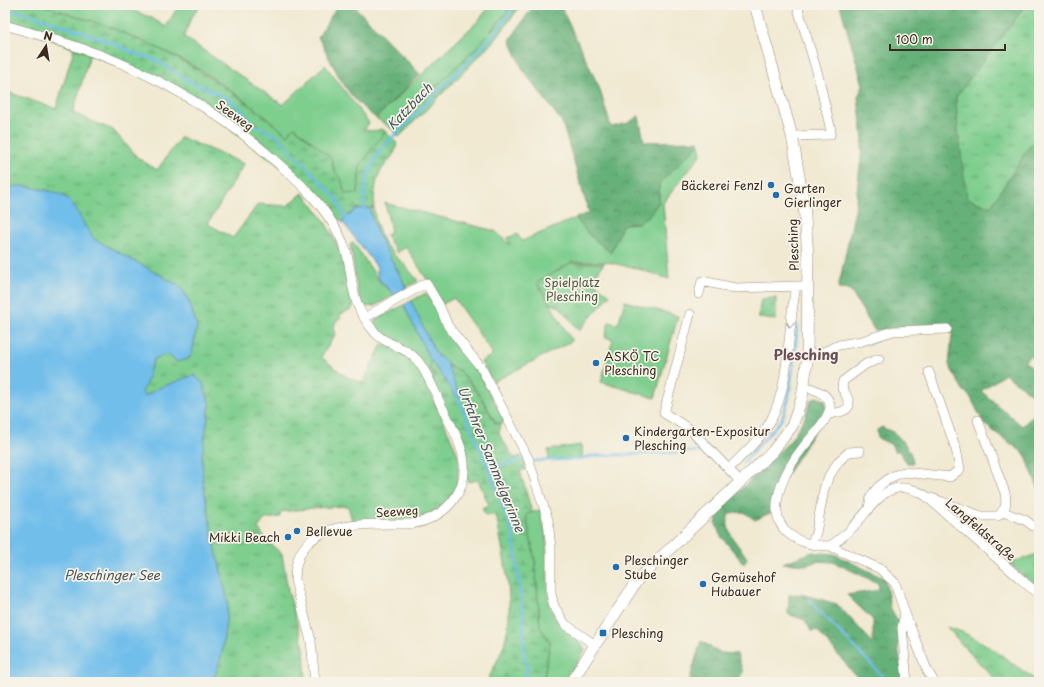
<svg xmlns="http://www.w3.org/2000/svg" width="1044" height="687" viewBox="0 0 1044 687" font-family="'Playpen Sans',sans-serif">
<style>
.green{fill:#7ece8e;stroke:#5c7c56}
.forest{fill:url(#forest-crowns);stroke:#506e4c;fill-rule:evenodd}
.wetland{fill:url(#wetland-marsh);stroke:#5c7c56}
.park{fill:url(#park-tufts);stroke:#5c7c56}
.water{fill:#71beeb;stroke:#567484}
.lines{fill:none;stroke-linecap:round;stroke-linejoin:round}
.stream{stroke:#71beeb;stroke-width:2.5}
.minor-casing{stroke:#968a78;stroke-width:10}
.major-casing{stroke:#968a78;stroke-width:12}
.minor{stroke:#fff;stroke-width:9}
.major{stroke:#fff;stroke-width:11}
.oneway{stroke:#a79f9a}
.poi-dot{fill:#1f6fb2;stroke:#f7f3e8;stroke-width:1.5}
.labels{text-anchor:middle;dominant-baseline:central;stroke-width:3.5;stroke-linejoin:round;paint-order:stroke}
.street-label{font-size:12px;fill:#3b2a1e;stroke:#f7f3e8}
.poi-label{font-size:12px;fill:#3b2a1e;stroke:#f7f3e8;text-anchor:start}
.park-label{font-size:12px;fill:#4f5b40;stroke:#f7f3e8}
.water-label{font-size:13px;font-style:italic;fill:#4b565c;stroke:#f7f3e8}
.quarter-label{font-size:14px;font-weight:bold;fill:#6a4f58;stroke:#f7f3e8}
</style>
<defs>
<pattern id="forest-crowns" width="20" height="18" patternUnits="userSpaceOnUse"><rect width="20" height="18" fill="#66b179"/><path d="M2 6a3 3 0 1 1 6 0M12 15a3 3 0 1 1 6 0" fill="none" stroke="#559063"/></pattern>
<pattern id="wetland-marsh" width="20" height="14" patternUnits="userSpaceOnUse"><rect width="20" height="14" fill="#7ece8e"/><path d="M1 5h8M5 5V1M11 12h8M15 12V8" fill="none" stroke="#68a773"/></pattern>
<pattern id="park-tufts" width="24" height="20" patternUnits="userSpaceOnUse"><rect width="24" height="20" fill="#7ece8e"/><path d="M3 7l-1-3M5 7V3M7 7l1-3M15 17l-1-3M17 17v-4M19 17l1-3" fill="none" stroke="#68a773"/></pattern>
</defs>
<rect width="100%" height="100%" fill="#f7f3e8"/>
<filter id="ink" filterUnits="userSpaceOnUse"><feTurbulence type="fractalNoise" baseFrequency=".025" numOctaves="2"/><feDisplacementMap in="SourceGraphic" scale="8" xChannelSelector="R" yChannelSelector="G"/><feConvolveMatrix kernelMatrix="1 2 1 2 8 2 1 2 1" color-interpolation-filters="sRGB"/></filter>
<filter id="wash" filterUnits="userSpaceOnUse"><feTurbulence type="fractalNoise" baseFrequency=".012" numOctaves="4" result="noise"/><feDisplacementMap in="SourceGraphic" scale="16" xChannelSelector="R" yChannelSelector="G"/><feGaussianBlur stdDeviation="0.9" result="paint"/><feColorMatrix in="noise" values="0 0 0 0 0 0 0 0 0 0 0 0 0 0 0 0 0 1.4 0 .05"/><feComposite in="paint" operator="in"/></filter>
<g filter="url(#wash)">
<rect width="100%" height="100%" fill="#f1e9d2"/>
<!-- green -->
<path class="green" d="M39,5H118L152,18L166,27L179,5H200L190,20L184,37L283,105L325,65L369,123L364,130L374,131L382,129L385,131L360,166L358,193L344,194L341,178L335,172L331,158L295,127L287,135C263,114 237,94 210,76C158,43 98,24 39,5Z
M491,5H511L506,13L479,45L392,129L376,118L477,22Z
M699,144L701,154L663,203L669,279L636,268L607,262H572L538,283L572,341L493,382L481,362L493,354L454,298L443,304L406,247L397,253L386,235L391,231L385,203L495,231L510,245L507,238L517,234L522,241L576,218L589,234L619,231L623,224L638,223L659,202V184Z
M370,208H374L376,222L383,241L394,255L405,265L418,281L406,288C394,259 375,240 370,208Z
M353,242L380,282L395,295L374,306L364,307C354,290 355,264 350,245Z
M426,293L434,305L455,346L478,372L505,422L497,424C484,403 471,375 448,365C445,360 439,357 435,352C425,336 418,319 411,301Z
M625,301L678,316L655,398L601,382L613,339L605,337L609,322L618,324Z
M404,305L431,361L430,368L434,375L433,383L382,336L375,326V320Z
M581,445L583,458L549,460L548,450Z
M540,510L546,535L549,604L557,622L582,644L585,650L566,682H543L550,642L540,627L535,561L526,514Z"/>
<!-- forest -->
<path class="forest" d="M338,5H358L356,8L420,74L376,118C343,94 337,71 318,37Z
M534,5H560L599,87L611,127L628,123L639,116L644,142L698,141L699,144L659,184V202L647,218L638,223L623,224L611,253L589,235L576,218L589,213L562,122L523,70L510,40Z
M840,5H1026L956,97L958,130L968,198L990,207L1030,146L1039,139V351L1024,361L1038,371L1039,361V490L1025,454L984,424L971,398L963,390L949,365L953,325L921,326L875,331L850,290L838,289L855,210L863,139L858,97L863,85ZM1005,374L1039,400L1033,416L1022,426L981,391Z
M816,397L825,400L826,408L822,419L774,495L772,512L755,520L744,512L729,513C723,531 737,543 747,558L744,564L720,535L716,524L719,511L790,441L804,419L811,400Z
M882,427C885,430 890,430 894,433C902,439 913,453 913,463H907L899,451H894L892,445L878,438L877,430Z
M813,552L834,554L885,579L890,607L900,625L898,646L903,682H861L817,630L811,631L805,620L788,614L789,595L801,594L837,604L873,643V620L847,595L879,590L878,583L833,562L817,561L807,565L783,563Z
M701,641L721,653L737,654L743,672L737,682H689Z"/>
<!-- wetland -->
<path class="wetland" d="M5,5C16,5 28,4 38,5C51,6 64,13 76,16C156,40 224,81 287,135L294,127L331,158L335,172L341,178L345,194L358,193L360,166L385,131L396,142C399,154 384,163 380,173C375,184 374,195 374,208L357,209L342,221L334,217L299,181L177,88L5,22Z
M511,5H521L496,39L399,137L392,129L479,45L506,13Z
M431,361L459,370L480,396L496,424L501,423L499,434L514,458L521,456L527,469L520,471L532,512L526,515L535,561L540,627L550,642L543,682H487C493,668 503,652 506,637C515,599 503,556 497,519L493,514L486,516L482,508L489,505L478,480L469,482L467,478L468,464L433,383L434,375L430,368Z"/>
<!-- park -->
<path class="park" d="M1026,5H1039V139L1030,146L990,207L967,198L958,130L956,97Z
M74,49L90,54L73,113L113,130L138,158L157,170L181,137L244,164L208,224L233,238L258,204L287,206L303,193C335,230 345,258 353,305L352,309L339,315L341,318C333,322 334,327 335,335L321,357L345,376L363,383L382,344L410,357L423,376L455,447L459,460L457,486L445,506L417,520L355,524L352,521L348,506L314,508L281,512L280,517L265,519L258,528L268,542L282,554L288,591L304,648L306,682H5V91L56,109Z
M570,263H604L592,281L610,295L579,331L560,307L550,304L537,283Z
M776,298V320L758,318L761,299Z
M1037,554L1039,556V589L1011,566V563Z
M947,627C981,636 1010,663 1039,682H998L964,647Z"/>
<!-- water -->
<path class="water" d="M22,186C38,189 62,190 72,203C81,215 84,229 96,240L180,286L189,301L197,326L192,354L188,359L177,362L167,354L154,359C149,370 148,382 142,392L145,396L161,387L194,375L203,383L210,405L202,456L203,482L212,533L228,602L222,653L213,682H5V187Z
M370,208C375,240 394,259 406,288L395,295C386,285 375,281 377,267L342,221L357,209Z
M411,301L432,346L438,356L446,361L460,397H455L448,384L429,358L404,305Z"/>
<g class="lines">
<!-- stream -->
<path class="stream" d="M5,10L26,13L106,40L134,53L156,60L189,81L227,98L240,108L253,124L277,136L337,199L344,215L349,219
M365,212C361,188 369,167 382,148L485,44L500,27L515,5
M867,344L877,340
M457,395L489,470L513,533L523,616L524,654L527,665L525,679L522,682
M533,461L579,459L592,456L706,451
M743,463L782,419L788,401L796,344L797,324
M489,470L510,462L523,460
M809,600L888,682"/>
</g>
</g>
<g filter="url(#ink)">
<g class="lines">
<defs>
<path id="minor" d="M5,25C45,37 87,48 125,65C173,86 218,114 259,147C291,174 330,207 345,248C352,267 350,290 359,308C361,313 369,326 373,330C383,345 405,345 417,360C428,373 434,391 442,407C449,422 460,439 463,456C470,492 445,518 412,524C368,525 294,516 295,580L311,641L315,682
M792,136L830,135L831,131L818,75L797,5
M699,294L702,281L735,288L801,286
M690,314L664,413L691,430L740,481
M366,317L426,283L439,305L448,326L482,369L528,458L548,520L551,549V594L554,606L565,624L595,645
M806,354L821,353L839,345L862,341L893,331L947,329
M805,386C815,390 828,393 830,405C831,417 812,436 804,446C788,466 766,504 783,528C794,542 814,546 830,546C839,540 847,534 854,526C876,502 890,473 926,496L1039,595
M829,414C851,411 854,407 842,388L843,381L866,364L879,359
M729,469C743,454 761,439 771,420C791,382 787,328 796,287
M931,498L981,516H998C1006,509 1007,504 1005,493L978,420
M869,508L871,496L878,487L891,477L904,472L950,477L960,469L956,449L929,372
M1003,512L1025,520L1033,526
M811,544L816,533L824,489L829,476L839,461L849,452L860,451
M830,546L880,569L895,583L905,613L902,628L907,682
M905,613L927,670L934,682"/>
<path id="major" d="M571,682L638,579L773,451L792,426L802,398L807,362L808,256L804,205L792,136L755,5"/>
</defs>
<!-- minor casing -->
<use href="#minor" class="minor-casing"/>
<!-- major casing -->
<use href="#major" class="major-casing"/>
<!-- minor -->
<use href="#minor" class="minor"/>
<!-- major -->
<use href="#major" class="major"/>
</g>
<!-- one-way arrows -->
<defs><path id="oneway-chevron" d="M-2-3.5L2.5 0L-2 3.5" fill="none" stroke-width="1.6" stroke-linecap="round" stroke-linejoin="round"/></defs>
<use class="oneway" href="#oneway-chevron" transform="translate(790 325) rotate(97)"/>
</g>
<!-- markers -->
<g class="poi-dot">
<circle cx="771" cy="185" r="4"/>
<circle cx="776" cy="195" r="4"/>
<circle cx="596" cy="363" r="4"/>
<circle cx="626" cy="438" r="4"/>
<circle cx="297" cy="531" r="4"/>
<circle cx="288" cy="537" r="4"/>
<circle cx="616" cy="567" r="4"/>
<circle cx="703" cy="584" r="4"/>
<rect x="599" y="629" width="8" height="8" rx="2"/>
</g>
<g class="labels">
<!-- street labels -->
<g class="street-label">
<text transform="translate(235 115) rotate(36)">Seeweg</text>
<text transform="translate(793 245) rotate(-92)">Plesching</text>
<text transform="translate(397 511) rotate(-4)">Seeweg</text>
<text transform="translate(981 529) rotate(41)">Langfeldstraße</text>
</g>
<!-- poi labels -->
<g class="poi-label">
<text x="763" y="185" text-anchor="end">Bäckerei Fenzl</text>
<text x="784" y="188">Garten<tspan x="784" dy="14">Gierlinger</tspan></text>
<text x="604" y="356">ASKÖ TC<tspan x="604" dy="14">Plesching</tspan></text>
<text x="634" y="431">Kindergarten-Expositur<tspan x="634" dy="14">Plesching</tspan></text>
<text x="305" y="531">Bellevue</text>
<text x="280" y="537" text-anchor="end">Mikki Beach</text>
<text x="624" y="560">Pleschinger<tspan x="624" dy="14">Stube</tspan></text>
<text x="711" y="577">Gemüsehof<tspan x="711" dy="14">Hubauer</tspan></text>
<text x="611" y="633">Plesching</text>
</g>
<!-- park labels -->
<g class="park-label">
<text x="572" y="282">Spielplatz<tspan x="572" dy="14">Plesching</tspan></text>
</g>
<!-- water labels -->
<g class="water-label">
<text transform="translate(409 106) rotate(-46)">Katzbach</text>
<text transform="translate(492 459) rotate(68)">Urfahrer Sammelgerinne</text>
<text x="112" y="574">Pleschinger See</text>
</g>
<!-- quarter labels -->
<g class="quarter-label">
<text x="806" y="354">Plesching</text>
</g>
</g>
<!-- margin -->
<rect width="1044" height="687" fill="none" stroke="#f7f3e8" stroke-width="20"/>
<!-- north arrow -->
<g transform="translate(46 46) rotate(12)" stroke="#f7f3e8" stroke-width="3" paint-order="stroke">
<path d="M0-3L7 15L0 10L-7 15Z" fill="#3b2a1e"/>
<text y="-6" font-size="11" font-weight="bold" text-anchor="middle" fill="#3b2a1e">N</text>
</g>
<!-- scale -->
<path d="M890 44v6h115v-6" fill="none" stroke="#3b2a1e" stroke-width="2"/>
<text x="896" y="44" font-size="12" fill="#3b2a1e" stroke="#f7f3e8" stroke-width="3" paint-order="stroke">100 m</text>
</svg>
